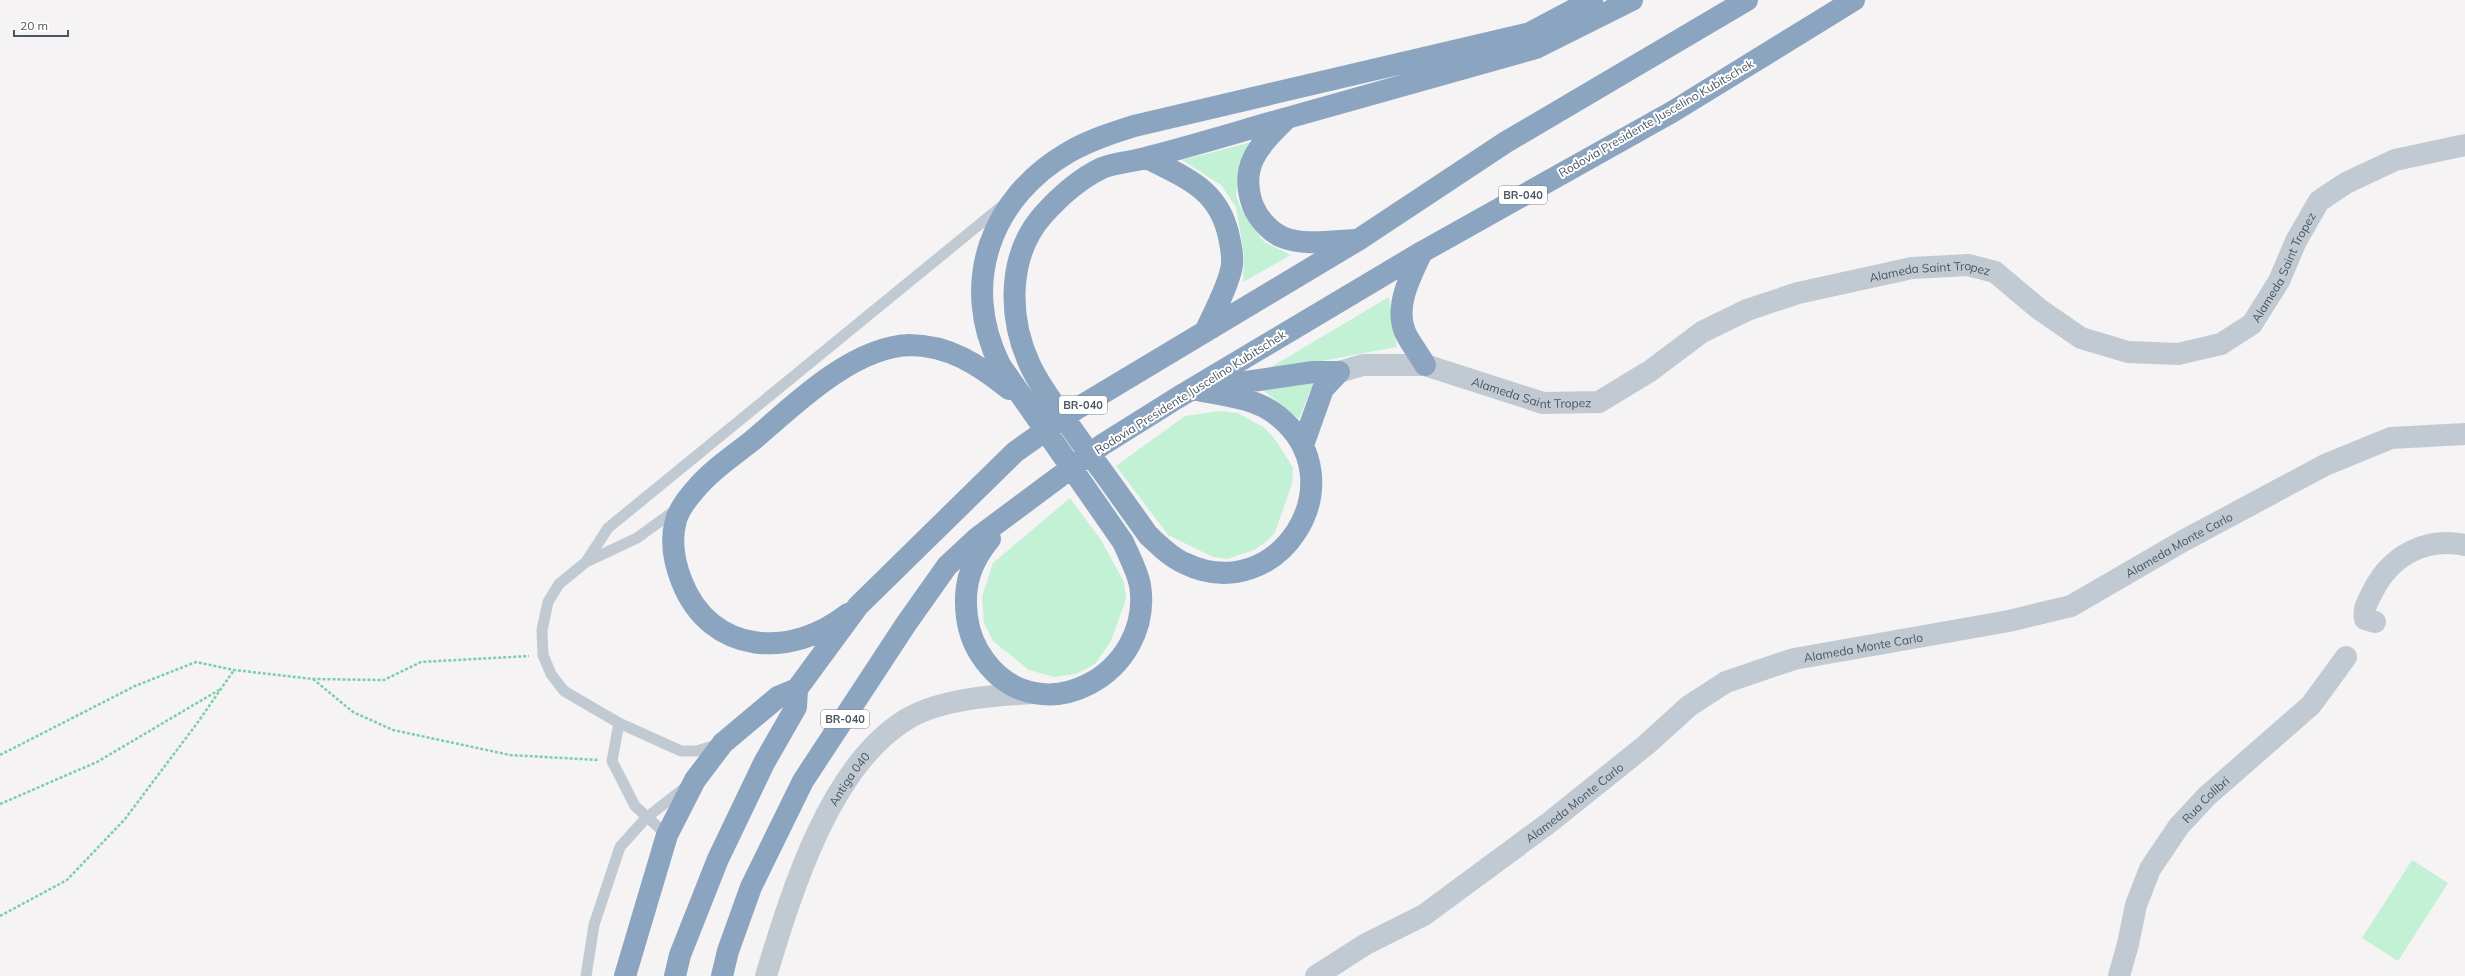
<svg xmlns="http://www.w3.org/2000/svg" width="2465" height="976" viewBox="0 0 2465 976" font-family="Mulish,sans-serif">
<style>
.green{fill:#c3f1d5}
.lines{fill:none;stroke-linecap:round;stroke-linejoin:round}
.path{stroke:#7ad0a6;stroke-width:2.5;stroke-dasharray:3 2;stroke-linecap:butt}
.lane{stroke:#c1cad2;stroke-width:11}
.street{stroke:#c1cad2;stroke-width:22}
.highway{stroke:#8ba5c1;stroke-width:22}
.labels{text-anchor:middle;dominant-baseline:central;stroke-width:4;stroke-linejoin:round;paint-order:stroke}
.shield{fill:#fff;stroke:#808990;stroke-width:1}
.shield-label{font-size:11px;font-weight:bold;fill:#4a5661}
.street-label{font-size:12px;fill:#4a5661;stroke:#fff}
</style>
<rect width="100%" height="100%" fill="#f5f3f3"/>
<!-- green -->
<path class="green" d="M1256,141L1239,169L1236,195L1241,209L1264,242L1291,255L1243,282L1244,254L1236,207L1221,185L1182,160Z
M1389,297L1397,347L1273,370L1271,367Z
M1314,381L1299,419L1263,390Z
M1221,411L1238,413L1265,428L1277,442L1293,468L1292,484L1275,532L1267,541L1254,550L1227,559L1213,557L1168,535L1116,466L1185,416Z
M1070,498L1101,540L1124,582L1126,599L1111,641L1095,664L1076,674L1054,677L1029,670L993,641L984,623L982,597L993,563Z
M2412,860L2448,883L2398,961L2362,938Z"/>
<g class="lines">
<!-- path -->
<path class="path" d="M313,679L353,712L393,730L510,755L598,760
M0,755L135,686L196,662L234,670L313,679L384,680L421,662L529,656
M0,804L97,762L219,690
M0,916L67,880L125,819L198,722L234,670"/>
<!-- lane -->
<path class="lane" d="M677,509L637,538L586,562L559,584L548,602L542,630L543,655L551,674L564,691L619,723L681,751H697L719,744
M586,562L608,528L1002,206
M619,723L612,761L635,806L667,835
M586,976L594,925L620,847L646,818L687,786"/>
<!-- street -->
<g class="street">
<path id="s1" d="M1339,372L1363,365H1425L1543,403L1599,402L1650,371L1702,332L1747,310L1798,293L1912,268L1968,265L1995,272L2039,309L2081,338L2128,352L2178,354L2221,344L2252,324L2279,281L2296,241L2319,201L2346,183L2395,160L2465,145"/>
<path d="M2375,622L2365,619C2363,608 2368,601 2373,591C2391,555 2426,537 2465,545"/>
<path id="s2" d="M766,976C791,894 829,766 907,719C940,699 996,695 1034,693"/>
<path id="s3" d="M1316,976L1366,944L1424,915L1550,822L1646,745L1689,706L1726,682L1794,659L2009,621L2071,606L2183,541L2325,465L2391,438L2465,434"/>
<path id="s4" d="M2119,976L2128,944L2136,905L2150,869L2179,826L2207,796L2311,705L2346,657"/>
</g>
<!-- highway -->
<path class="highway" d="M1147,158C1186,178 1219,189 1229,237C1231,247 1234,259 1231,270C1226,291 1214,312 1205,332
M1355,240C1332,241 1303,246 1282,237C1269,231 1258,218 1253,206C1238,165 1260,145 1287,118L1536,48L1632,0
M1422,252C1411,275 1394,306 1405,332C1410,343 1419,354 1425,365
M1211,387L1313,372H1339
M1192,389C1221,395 1255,397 1278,416C1359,481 1278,609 1184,563C1170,557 1159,545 1148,535C1126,504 1104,473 1081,442C1064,417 1043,393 1030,365C1008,318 1007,256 1043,215C1060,196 1079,179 1102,168C1117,162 1134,162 1149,157C1195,145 1241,131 1287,118
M1303,445L1323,389L1339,372
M990,539C970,563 963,586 967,617C969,633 975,648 985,661C1041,736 1154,673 1140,585C1137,570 1129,556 1123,542L1000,365C959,283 991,197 1069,152C1090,140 1112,133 1134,126L1530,33L1592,0
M848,614C791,659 711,655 682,582C674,562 670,541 676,520C679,510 687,499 694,491C710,471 733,456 753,440C779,418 805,393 834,374C855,360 883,346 909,345C949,345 979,365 1009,389
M625,976L667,835L695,780L723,743L778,697L797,689
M675,976L680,955L718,859L764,763L796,707L797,689L858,606L1015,452L1076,409L1358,240L1506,142L1747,0
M722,976L728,951L751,887L803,781L906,624L947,566L977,538L1102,445L1177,398L1422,252L1672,112L1854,0"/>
</g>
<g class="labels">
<!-- shield labels -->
<g class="shield">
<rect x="1499" y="186" width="48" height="18" rx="3"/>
<rect x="1059" y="396" width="48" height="18" rx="3"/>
<rect x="821" y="710" width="48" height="18" rx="3"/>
</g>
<g class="shield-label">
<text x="1523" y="195">BR-040</text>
<text x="1083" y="405">BR-040</text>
<text x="845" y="719">BR-040</text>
</g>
<!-- street labels -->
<g class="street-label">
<text transform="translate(1656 118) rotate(-30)">Rodovia Presidente Juscelino Kubitschek</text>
<text stroke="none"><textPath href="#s1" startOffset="1050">Alameda Saint Tropez</textPath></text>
<text stroke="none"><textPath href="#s1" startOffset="630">Alameda Saint Tropez</textPath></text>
<text stroke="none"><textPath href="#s1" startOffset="198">Alameda Saint Tropez</textPath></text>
<text transform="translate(1190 392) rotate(-32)">Rodovia Presidente Juscelino Kubitschek</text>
<text stroke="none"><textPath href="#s3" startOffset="984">Alameda Monte Carlo</textPath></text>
<text stroke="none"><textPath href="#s3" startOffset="648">Alameda Monte Carlo</textPath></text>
<text stroke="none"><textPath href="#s2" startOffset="215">Antiga 040</textPath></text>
<text stroke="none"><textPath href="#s4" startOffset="201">Rua Colibri</textPath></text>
<text stroke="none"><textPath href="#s3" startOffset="312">Alameda Monte Carlo</textPath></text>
</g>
</g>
<!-- scale -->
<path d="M14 30v6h54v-6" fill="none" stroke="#4a5661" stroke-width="2"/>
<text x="20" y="30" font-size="12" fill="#4a5661" stroke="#ffffff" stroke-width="3" paint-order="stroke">20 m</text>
</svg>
